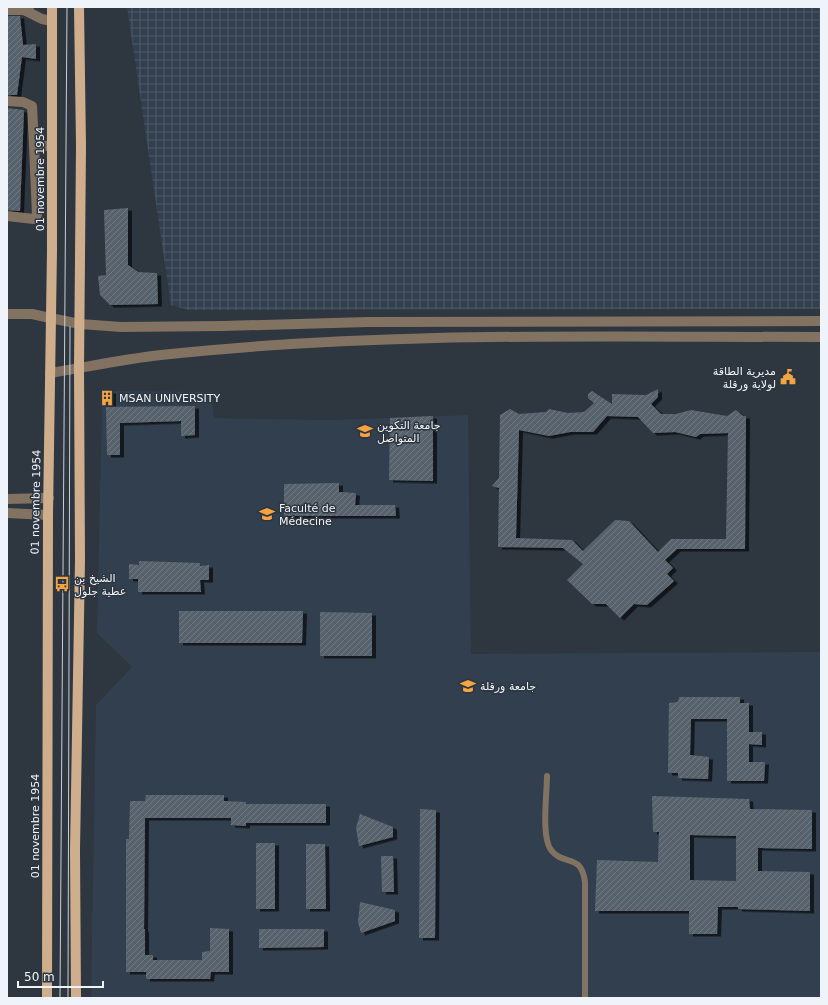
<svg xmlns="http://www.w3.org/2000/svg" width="828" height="1005" viewBox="0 0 828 1005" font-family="'DejaVu Sans',Vazirmatn,sans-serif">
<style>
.built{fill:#323f4e}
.industrial{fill:url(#industrial-grid)}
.building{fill:url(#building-hatch);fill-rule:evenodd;filter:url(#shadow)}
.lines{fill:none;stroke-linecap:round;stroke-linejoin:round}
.service{stroke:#827262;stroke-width:6}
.minor{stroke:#827262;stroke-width:10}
.tertiary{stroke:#827262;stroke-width:10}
.primary{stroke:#ceae8d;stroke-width:10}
.tram{stroke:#c9cfd6;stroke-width:1}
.labels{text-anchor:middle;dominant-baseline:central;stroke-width:3;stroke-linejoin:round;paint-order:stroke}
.street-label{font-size:11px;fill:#eef4fa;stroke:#2e3640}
.poi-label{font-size:11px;fill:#eef4fa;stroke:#2e3640;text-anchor:start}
</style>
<defs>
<pattern id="industrial-grid" width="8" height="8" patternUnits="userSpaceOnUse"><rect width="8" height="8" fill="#323f4e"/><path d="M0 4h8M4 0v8" fill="none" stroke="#505b68"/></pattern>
<pattern id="building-hatch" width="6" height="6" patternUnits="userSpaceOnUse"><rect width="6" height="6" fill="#59626d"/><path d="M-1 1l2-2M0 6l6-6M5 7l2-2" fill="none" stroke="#717983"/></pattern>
<filter id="shadow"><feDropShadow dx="4" dy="2.5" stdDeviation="0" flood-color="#0009"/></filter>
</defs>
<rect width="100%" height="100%" fill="#2e3640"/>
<!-- built -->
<path class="built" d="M112,391L212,392L214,418L332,420L468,415L471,654L821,652V998H91L96,705L132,667L97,633L102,405H112Z"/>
<!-- industrial -->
<path class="industrial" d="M127,7H821V309L188,310L171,305Z"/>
<!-- building -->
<path class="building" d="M7,16H20L23,45L36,44V59L22,57L17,95H7Z
M7,108L24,110L20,211L7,210Z
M128,208V265L138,272L157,273L158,304L110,305L100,295L98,276L106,275L104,210Z
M658,389V397L651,404L661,414H676L691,410L727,416L736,410L743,416H746L745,549H677L665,560L673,568L667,574L674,581L647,605L634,604L620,618L606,604H592L567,580L583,564L563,548L498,547L499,488L492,486L499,478L500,415L510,409L519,414L546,412L549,409L568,413L584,412L594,403L588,398V394L592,391L612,404V394L646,395ZM607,416L638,417L653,433L675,432L696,437L700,434L728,433L726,539H671L658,552L629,521L615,520L583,551L572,540L516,538L519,430L549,436L570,432H593Z
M101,390L112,391V405H102Z
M195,406V435L181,436V421L120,423V455H107L106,407Z
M433,416V481L389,480L390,418Z
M339,483V492L356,493L355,505H395L396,516H284V484Z
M139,561L200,563V566L209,565V580H200L201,592H138V579H129V564L139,565Z
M179,611H303L302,643H179Z
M320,612L372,613V656H320Z
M679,697H740V703H749V732H762V745L749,744V762H765L764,781H727V719H691L690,755L709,757L708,779L678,778V773H668L669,703L678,702Z
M146,795H224V801L246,802V804H326V823H246V826L231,825V818H145L144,929H145V955H153V960H202V952L210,951V928L229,929V972H211L210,979H146V972H126V839H129L130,801H145Z
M652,796L749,799L750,809L812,810V849L758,848V871L810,872V911L738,909V907H718L717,934H689V911H595L597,860L658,862L659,832H653ZM690,835L736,836V881L690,880Z
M420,809L436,810L435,938H419Z
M360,814L393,827V837L359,846L356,828Z
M256,843H275V909H256Z
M306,844H325L326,909H306Z
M381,856H393L394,892H382Z
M360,902L395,910V921L361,933L358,922Z
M259,929H324V947L259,948Z"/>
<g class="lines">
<!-- service -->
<path class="service" d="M547,776C547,793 541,837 551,850C564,867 581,852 585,882V998"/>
<!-- minor -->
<path class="minor" d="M7,10H24L29,7
M24,10L42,19L52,21
M7,101L23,102L32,106L34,146
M7,216L34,219L37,215L34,146H52
M7,314H32L50,318
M7,499L49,498
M7,513L48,515"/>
<!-- tertiary -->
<path class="tertiary" d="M50,318L80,324L121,327L223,326L368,322L821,321
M50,373C87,367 124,359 161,355C380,331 601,337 821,337"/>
<!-- primary -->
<path class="primary" d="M47,998L48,515L52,250V7
M76,998L75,850L80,560L79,368L81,146L79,7"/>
<!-- tram -->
<path class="tram" d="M60,998L67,7
M68,998L70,327"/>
</g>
<!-- icons -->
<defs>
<symbol id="civic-bare" viewBox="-9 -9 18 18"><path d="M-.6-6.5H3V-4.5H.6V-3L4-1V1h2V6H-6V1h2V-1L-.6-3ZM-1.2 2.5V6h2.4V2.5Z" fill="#f4a443" stroke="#2e3640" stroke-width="2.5" paint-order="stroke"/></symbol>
<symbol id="building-bare" viewBox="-9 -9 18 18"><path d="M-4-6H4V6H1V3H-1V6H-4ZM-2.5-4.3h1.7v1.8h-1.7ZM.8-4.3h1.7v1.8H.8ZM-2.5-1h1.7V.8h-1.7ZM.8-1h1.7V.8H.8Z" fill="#f4a443" stroke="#2e3640" stroke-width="2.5" paint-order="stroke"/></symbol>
<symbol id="university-bare" viewBox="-9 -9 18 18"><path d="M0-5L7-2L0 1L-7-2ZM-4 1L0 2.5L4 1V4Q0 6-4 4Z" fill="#f4a443" stroke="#2e3640" stroke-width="2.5" paint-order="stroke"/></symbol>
<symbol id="bus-bare" viewBox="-9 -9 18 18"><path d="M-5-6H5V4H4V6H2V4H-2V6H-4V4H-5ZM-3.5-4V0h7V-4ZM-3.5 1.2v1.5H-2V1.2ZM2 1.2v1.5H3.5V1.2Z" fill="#f4a443" stroke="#2e3640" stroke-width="2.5" paint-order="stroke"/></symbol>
</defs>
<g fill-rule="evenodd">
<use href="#civic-bare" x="777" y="366" width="22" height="22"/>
<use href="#building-bare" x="96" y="387" width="22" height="22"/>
<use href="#university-bare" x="354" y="420" width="22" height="22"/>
<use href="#university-bare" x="256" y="503" width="22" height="22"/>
<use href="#bus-bare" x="51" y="573" width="22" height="22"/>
<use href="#university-bare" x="457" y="675" width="22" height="22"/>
</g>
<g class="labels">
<!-- street labels -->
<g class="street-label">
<text transform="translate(40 179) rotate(-90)">01 novembre 1954</text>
<text transform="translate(36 502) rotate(-89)">01 novembre 1954</text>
<text transform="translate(35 826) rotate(-90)">01 novembre 1954</text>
</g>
<!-- poi labels -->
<g class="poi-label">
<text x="776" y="371" text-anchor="end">مديرية الطاقة<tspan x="776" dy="13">لولاية ورقلة</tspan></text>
<text x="119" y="398">MSAN UNIVERSITY</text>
<text x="377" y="425">جامعة التكوين<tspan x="377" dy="13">المتواصل</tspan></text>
<text x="279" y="508">Faculté de<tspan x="279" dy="13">Médecine</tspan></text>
<text x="74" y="578">الشيخ بن<tspan x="74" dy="13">عطية جلول</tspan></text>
<text x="480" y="686">جامعة ورقلة</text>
</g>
</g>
<!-- border -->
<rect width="828" height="1005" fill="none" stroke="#eef4fa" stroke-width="16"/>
<!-- scale -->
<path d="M18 981v6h85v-6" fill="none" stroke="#eef4fa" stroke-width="2"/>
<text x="24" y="981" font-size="12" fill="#eef4fa" stroke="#2e3640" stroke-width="3" paint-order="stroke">50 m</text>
</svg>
